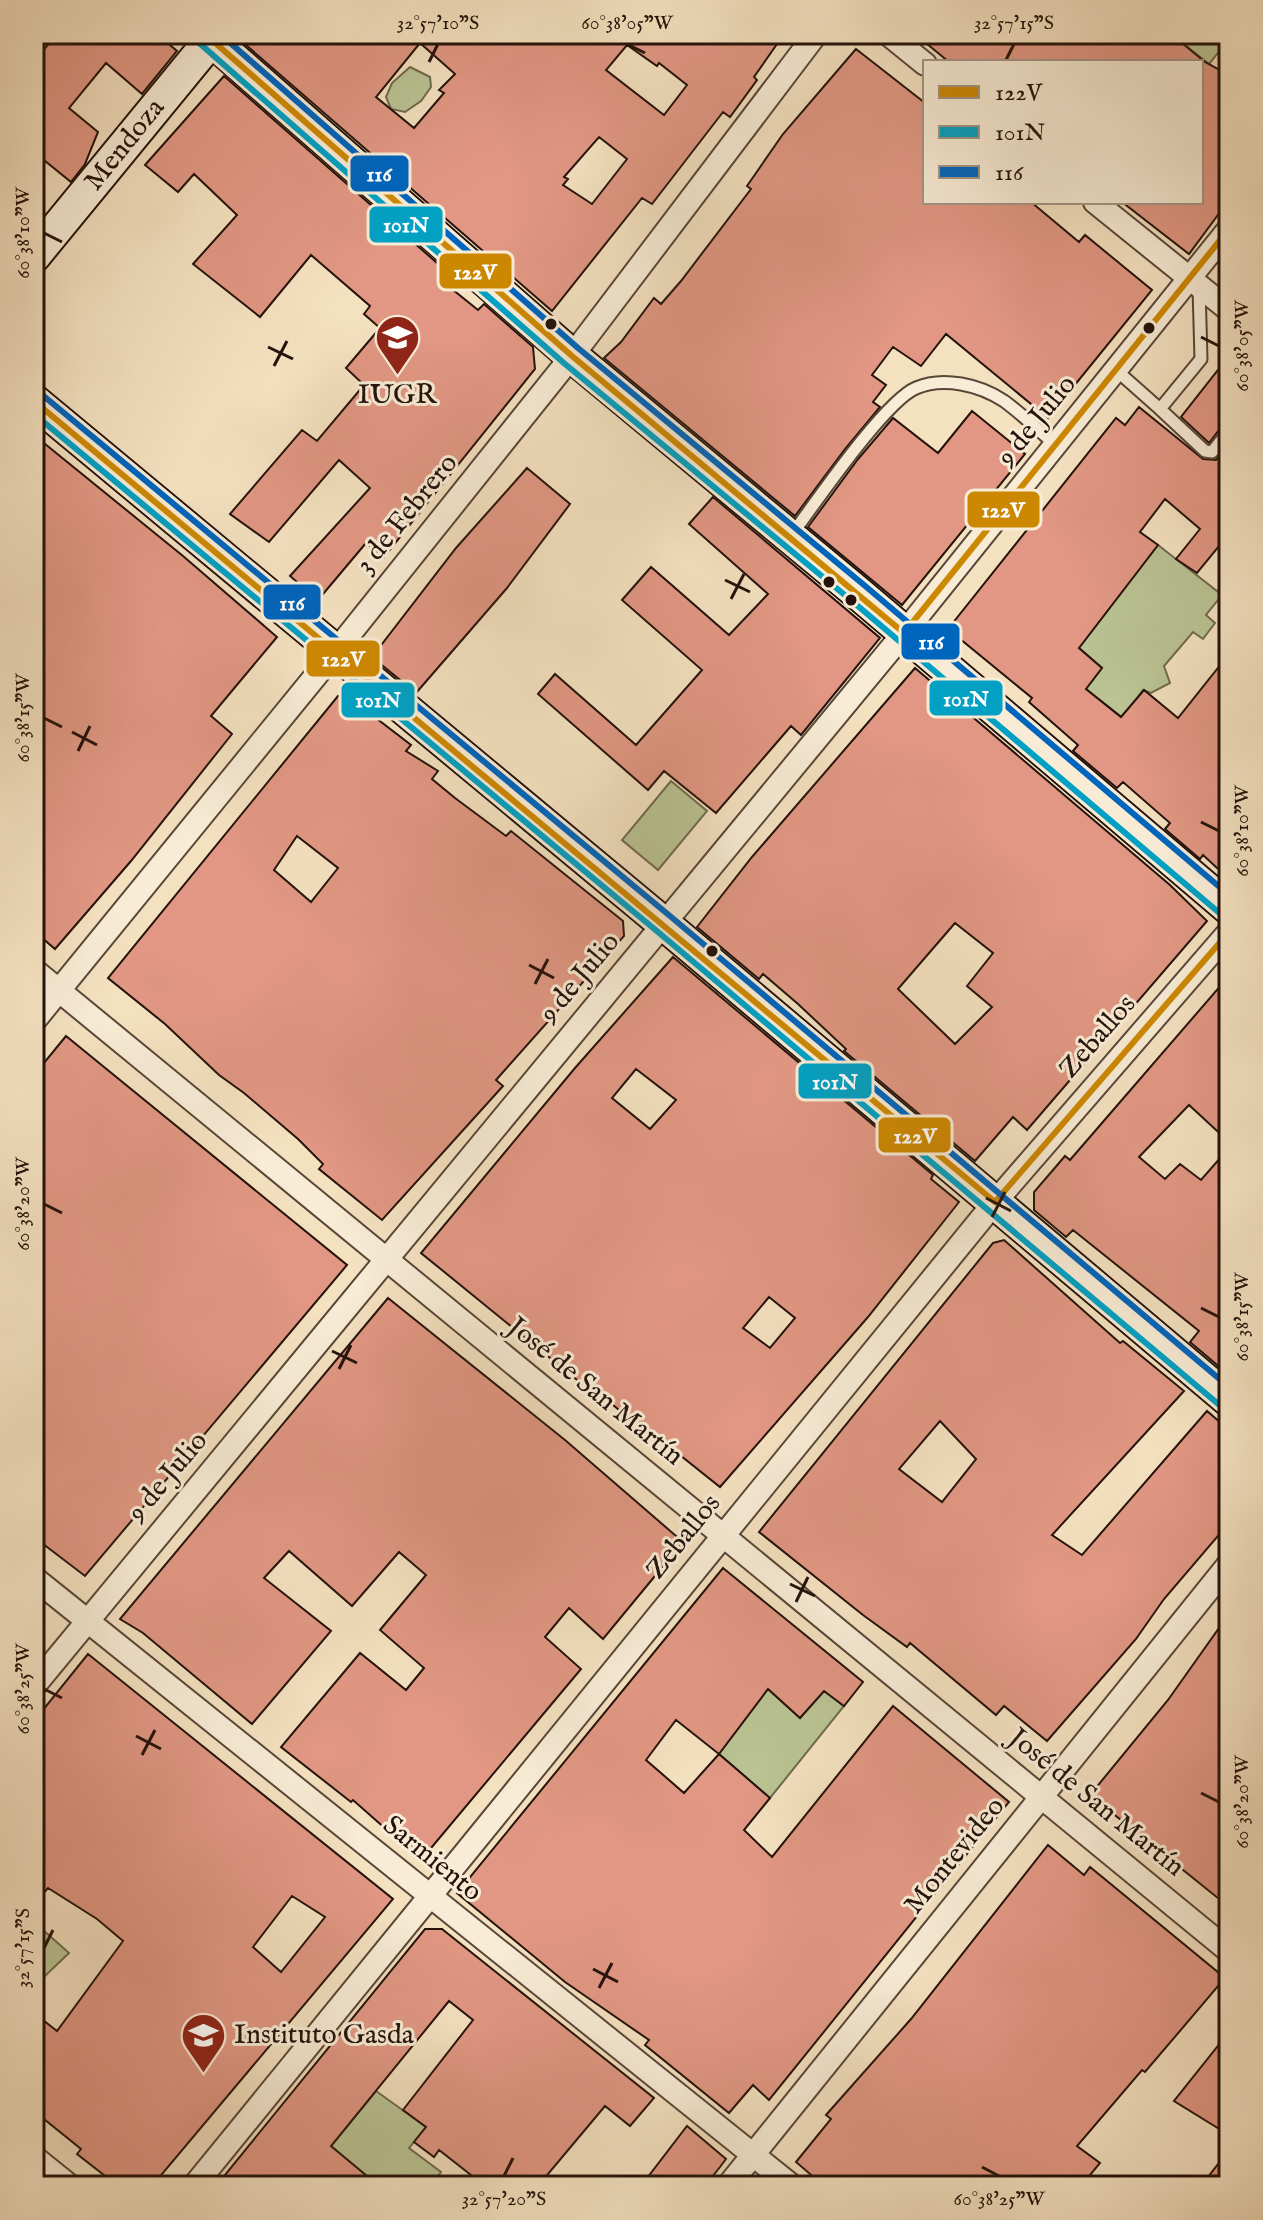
<svg xmlns="http://www.w3.org/2000/svg" width="1263" height="2220" viewBox="0 0 1263 2220" font-family="'IM FELL English',serif">
<style>
.green{fill:#bac393;stroke:#6f6a4e;stroke-width:2}
.building{fill:#e19783;stroke:#24120a;stroke-width:2;fill-rule:evenodd}
.lines{fill:none;stroke-linecap:round;stroke-linejoin:round}
.service-casing{stroke:#584638;stroke-width:15}
.minor-casing{stroke:#584638;stroke-width:26}
.secondary-casing{stroke:#24120a;stroke-width:36}
.service{stroke:#f8ecd6;stroke-width:11}
.minor{stroke:#f8ecd6;stroke-width:22}
.secondary{stroke:#f8ecd6;stroke-width:32}
.bus-1-casing{stroke:#f8ecd6;stroke-width:12}
.bus-2-casing{stroke:#f8ecd6;stroke-width:12}
.bus-3-casing{stroke:#f8ecd6;stroke-width:12}
.bus-1{stroke:#cd8802;stroke-width:6}
.bus-2{stroke:#02a1c4;stroke-width:6}
.bus-3{stroke:#0065bd;stroke-width:6}
.ticks{fill:none;stroke:#24120a;stroke-width:3}
.bus-dot{fill:#24120a;stroke:#f8ecd6;stroke-width:3}
.labels{text-anchor:middle;dominant-baseline:central;stroke-width:6;stroke-linejoin:round;paint-order:stroke}
.street-label{font-size:28px;fill:#24120a;stroke:#f8ecd6}
.poi-label{font-size:28px;fill:#24120a;stroke:#f8ecd6}
.line-badge{stroke:#f8ecd6;stroke-width:3}
.badge-label{font-size:22px;text-anchor:middle;font-weight:bold;fill:#fff}
.neatline{fill:none;stroke:#24120a;stroke-width:3}
.ticks-label{font-size:20px;text-anchor:middle;fill:#24120a}
</style>
<rect width="100%" height="100%" fill="#f4e1c0"/>
<filter id="stains"><feTurbulence type="fractalNoise" baseFrequency=".0025" numOctaves="4"/><feColorMatrix values="0 0 0 0 .2 0 0 0 0 .09 0 0 0 0 .02 0 0 0 .5 -.17"/></filter>
<radialGradient id="worn" r=".72"><stop offset=".6" stop-color="#630" stop-opacity="0"/><stop offset="1" stop-color="#630" stop-opacity=".3"/></radialGradient>
<!-- green -->
<path class="green" d="M1171,34H1229V39L1209,64Z
M410,67L430,77L431,87L421,101L405,112L391,109L386,97L392,83Z
M1158,545L1222,595L1206,615L1215,623L1203,639L1193,632L1164,666L1170,683L1151,693L1143,690L1123,718L1086,689L1102,668L1079,648Z
M671,781L707,811L658,870L622,840Z
M768,1689L800,1718L824,1691L844,1706L770,1798L719,1754Z
M42,1929L69,1953L44,1977L34,1969V1938Z
M376,2091L426,2127L409,2148L441,2172L431,2186H372L331,2146Z"/>
<!-- building -->
<path class="building" d="M57,34H157L177,51L142,94L106,63L69,108L98,132L85,164L71,182L34,152V61Z
M255,34H784L754,77L757,80L730,117L723,112L652,204L642,198L552,311L246,45ZM420,43L455,74L439,90L444,93L414,128L376,97ZM627,45L657,66L659,63L687,85L664,115L606,70ZM599,137L627,159L592,204L563,185L568,179L564,177Z
M915,34H1171L1205,62L1229,75V200L1189,254L1122,202H1201V62H949Z
M856,49L925,103V202H1031L1079,242L1085,235L1152,290L1048,418L946,334L921,366L893,347L872,375L886,385L873,402L880,407L845,449L795,516L604,358L621,342L654,298L661,304L681,281L751,189L747,186L783,134Z
M224,76L453,277L447,285L478,310L484,304L533,347L535,369L384,557L366,543L318,600L290,576L370,488L339,460L269,542L230,514L302,430L317,441L364,385L346,368L380,328L364,314L370,306L311,255L260,317L193,264L237,215L194,174L178,192L145,165Z
M1229,356V423L1222,426L1209,443L1181,417Z
M1139,407L1203,459L1216,460L1229,444V534L1197,573L1176,559L1200,529L1165,499L1140,532L1158,545L1079,648L1102,668L1086,689L1121,717L1144,690L1178,718L1229,654V879L1203,855L1200,859L1165,829L1170,823L1123,782L1117,788L1073,751L1078,745L1029,702L1032,698L948,629L1116,418L1125,425Z
M972,411L1025,454L902,605L808,527L858,459L893,418L938,453Z
M34,435L183,556L277,637L211,716L232,734L131,861L55,949L34,931Z
M527,468L570,504L507,588L416,693L372,657L456,548Z
M713,497L880,638L801,735L791,726L716,813L664,771L648,790L538,694L555,674L636,745L702,670L622,600L651,567L729,635L768,594L689,524Z
M915,668L1170,885L1207,921L1027,1130L1013,1117L975,1161L844,1051L846,1049L798,1004L763,974L759,979L697,927L752,857ZM955,923L993,953L967,986L992,1007L955,1044L898,989Z
M346,695L411,745L406,751L438,771L432,779L455,798L506,836L511,831L623,921L624,936L496,1080L503,1086L382,1220L319,1169L323,1164L298,1139L244,1093L219,1075L165,1024L108,978L338,696ZM297,836L338,868L311,902L274,870Z
M673,957L933,1175L931,1179L959,1202L868,1317L720,1487L651,1432L648,1434L584,1381L582,1384L421,1253L575,1068ZM636,1069L676,1100L650,1129L612,1098ZM769,1297L795,1318L770,1348L743,1328Z
M1229,976V1142L1189,1105L1139,1157L1165,1179L1180,1164L1201,1180L1229,1148V1375L1190,1342L1199,1331L1073,1230L1066,1237L1034,1210V1192L1065,1156L1070,1160Z
M66,1036L347,1265L85,1576L34,1537V1075Z
M1004,1240L1120,1343L1123,1341L1184,1391L1052,1535L1082,1555L1207,1411L1229,1430V1523L1164,1599L1136,1639L1047,1741L1004,1706L996,1715L910,1643L907,1647L863,1615L759,1532L993,1243ZM940,1421L976,1459L942,1502L899,1469Z
M388,1298L565,1440L683,1542L603,1639L569,1608L545,1637L581,1669L421,1860L353,1800L351,1802L281,1747L360,1653L406,1690L424,1668L380,1630L426,1575L399,1552L352,1606L289,1551L264,1578L331,1631L252,1724L143,1633L120,1619Z
M723,1568L863,1682L844,1706L824,1691L800,1718L768,1689L719,1754L770,1798L744,1830L772,1857L893,1706L1009,1802L769,2100L753,2085L729,2113L645,2045L649,2040L565,1982L457,1893ZM676,1720L719,1754L684,1793L646,1760Z
M1229,1614V1907L1090,1795L1168,1700Z
M88,1654L393,1899L152,2186H118L77,2154L81,2149L34,2111V2013L57,2031L123,1941L97,1919L48,1888L34,1904V1721ZM292,1896L325,1917L281,1972L253,1947Z
M1048,1845L1084,1875L1090,1867L1225,1978L1145,2072L1142,2070L1077,2146L1100,2163L1081,2186H824L796,2162L831,2119L826,2115L911,2019Z
M425,1929H442L654,2098L630,2126L605,2106L538,2186H485L439,2150L434,2157L414,2142L426,2127L403,2110L473,2020L449,2001L331,2146L379,2186H216Z
M1229,2032V2135L1174,2101Z
M687,2126L726,2159L720,2167L705,2186H641Z
M1229,2150V2186H1201Z"/>
<g class="lines">
<defs>
<path id="service" d="M1116,370L1160,409L1201,359L1199,287
M1160,409L1205,451L1212,452L1229,431
M793,533C816,502 885,401 916,388C943,376 980,385 1004,401C1022,414 1039,431 1056,445"/>
<path id="minor" d="M888,34L925,64
M1095,202L1229,310
M34,970L1229,1951
M34,1021L336,651L572,356L816,34
M34,1578L792,2186
M34,1686L904,633L1229,229
M34,2157L70,2186
M194,2186L995,1202L1229,932
M728,2186L1229,1564"/>
<path id="secondary" d="M205,34L572,356L858,593L1229,908
M34,256L216,34
M34,401L664,924L1229,1400"/>
</defs>
<!-- service casing -->
<use href="#service" class="service-casing"/>
<!-- minor casing -->
<use href="#minor" class="minor-casing"/>
<!-- secondary casing -->
<use href="#secondary" class="secondary-casing"/>
<!-- service -->
<use href="#service" class="service"/>
<!-- minor -->
<use href="#minor" class="minor"/>
<!-- secondary -->
<use href="#secondary" class="secondary"/>
<defs>
<path id="bus-1" d="M205,34L572,356L904,633L1229,229
M34,401L995,1202L1229,932"/>
<path id="bus-2" d="M198,42L565,364L852,601L1223,916
M34,414L658,932L1223,1408"/>
<path id="bus-3" d="M220,34L578,348L864,585L1229,895
M40,393L670,916L1229,1387"/>
</defs>
<!-- bus-1 casing -->
<use href="#bus-1" class="bus-1-casing"/>
<!-- bus-2 casing -->
<use href="#bus-2" class="bus-2-casing"/>
<!-- bus-3 casing -->
<use href="#bus-3" class="bus-3-casing"/>
<!-- bus-1 -->
<use href="#bus-1" class="bus-1"/>
<!-- bus-2 -->
<use href="#bus-2" class="bus-2"/>
<!-- bus-3 -->
<use href="#bus-3" class="bus-3"/>
</g>
<!-- ticks -->
<path class="ticks" d="M627,44L645,53M429,62L438,44M1005,62L1014,44M44,233L62,242M1201,337L1219,346M268,347L293,359M274,366L287,341M725,580L750,592M731,599L744,574M44,718L62,727M72,732L97,745M78,751L90,726M1201,822L1219,831M529,965L554,978M535,984L548,959M986,1198L1011,1211M44,1204L62,1213M992,1217L1005,1192M1201,1308L1219,1317M332,1351L357,1363M339,1369L351,1345M790,1584L815,1596M796,1602L808,1577M44,1689L62,1698M136,1736L161,1749M142,1755L155,1730M1201,1793L1219,1802M44,1948L53,1930M593,1969L618,1982M599,1988L612,1963M982,2167L999,2176M504,2176L513,2158"/>
<!-- icons -->
<defs>
<symbol id="university-pin" viewBox="-11 -11 22 30"><path d="M0 17L-7.5 6A9.5 9.5 0 1 1 7.5 6Z" fill="#8f2418" stroke="#f8ecd6"/><path d="M0-5L7-2L0 1L-7-2ZM-4 1L0 2.5L4 1V4Q0 6-4 4Z" fill="#fff"/></symbol>
</defs>
<g fill-rule="evenodd">
<use href="#university-pin" x="372" y="312" width="51" height="69"/>
<use href="#university-pin" x="178" y="2010" width="51" height="69"/>
</g>
<!-- markers -->
<g class="bus-dot">
<circle cx="551" cy="324" r="7"/>
<circle cx="1149" cy="328" r="7"/>
<circle cx="829" cy="582" r="7"/>
<circle cx="851" cy="600" r="7"/>
<circle cx="712" cy="951" r="7"/>
</g>
<g class="labels">
<!-- street labels -->
<g class="street-label">
<text transform="translate(125 145) rotate(-51)">Mendoza</text>
<text transform="translate(1037 421) rotate(-51)">9 de Julio</text>
<text transform="translate(407 514) rotate(-51)">3 de Febrero</text>
<text transform="translate(580 978) rotate(-50)">9 de Julio</text>
<text transform="translate(1098 1037) rotate(-49)">Zeballos</text>
<text transform="translate(595 1392) rotate(39)">José de San Martín</text>
<text transform="translate(168 1477) rotate(-50)">9 de Julio</text>
<text transform="translate(684 1537) rotate(-51)">Zeballos</text>
<text transform="translate(1096 1803) rotate(39)">José de San Martín</text>
<text transform="translate(955 1856) rotate(-51)">Montevideo</text>
<text transform="translate(432 1859) rotate(39)">Sarmiento</text>
</g>
<!-- poi labels -->
<g class="poi-label">
<text x="397" y="395">IUGR</text>
<text x="234" y="2035" text-anchor="start">Instituto Gasda</text>
</g>
</g>
<g class="line-badge">
<rect x="349" y="154" width="61" height="39" rx="8" fill="#0065bd"/>
<rect x="368" y="205" width="76" height="39" rx="8" fill="#02a1c4"/>
<rect x="438" y="252" width="75" height="38" rx="8" fill="#cd8802"/>
<rect x="966" y="490" width="75" height="39" rx="8" fill="#cd8802"/>
<rect x="262" y="583" width="60" height="38" rx="8" fill="#0065bd"/>
<rect x="900" y="622" width="61" height="39" rx="8" fill="#0065bd"/>
<rect x="305" y="639" width="76" height="39" rx="8" fill="#cd8802"/>
<rect x="928" y="679" width="76" height="38" rx="8" fill="#02a1c4"/>
<rect x="340" y="681" width="76" height="38" rx="8" fill="#02a1c4"/>
<rect x="797" y="1062" width="76" height="38" rx="8" fill="#02a1c4"/>
<rect x="877" y="1116" width="75" height="38" rx="8" fill="#cd8802"/>
</g>
<g class="badge-label">
<text x="379" y="181">116</text>
<text x="406" y="232">101N</text>
<text x="475" y="279">122V</text>
<text x="1003" y="517">122V</text>
<text x="292" y="610">116</text>
<text x="931" y="649">116</text>
<text x="343" y="666">122V</text>
<text x="966" y="706">101N</text>
<text x="378" y="707">101N</text>
<text x="835" y="1089">101N</text>
<text x="915" y="1143">122V</text>
</g>
<!-- margin -->
<rect width="1263" height="2220" fill="none" stroke="#f4e1c0" stroke-width="88"/>
<!-- legend -->
<rect x="923" y="60" width="280" height="144" fill="#f8ecd6" stroke="#a39584" stroke-width="2"/>
<rect x="939" y="86" width="40" height="12" fill="#cd8802" stroke="#a39584" stroke-width="2"/>
<text x="995" y="100" font-size="24" fill="#24120a">122V</text>
<rect x="939" y="126" width="40" height="12" fill="#02a1c4" stroke="#a39584" stroke-width="2"/>
<text x="995" y="140" font-size="24" fill="#24120a">101N</text>
<rect x="939" y="166" width="40" height="12" fill="#0065bd" stroke="#a39584" stroke-width="2"/>
<text x="995" y="180" font-size="24" fill="#24120a">116</text>
<rect x="44" y="44" width="1175" height="2132" class="neatline"/>
<g class="ticks-label">
<text x="438" y="29">32°57'10"S</text>
<text x="627" y="29">60°38'05"W</text>
<text x="1014" y="29">32°57'15"S</text>
<text transform="translate(22 233) rotate(-90)" y="7">60°38'10"W</text>
<text transform="translate(1241 346) rotate(-90)" y="7">60°38'05"W</text>
<text transform="translate(22 718) rotate(-90)" y="7">60°38'15"W</text>
<text transform="translate(1241 831) rotate(-90)" y="7">60°38'10"W</text>
<text transform="translate(22 1204) rotate(-90)" y="7">60°38'20"W</text>
<text transform="translate(1241 1317) rotate(-90)" y="7">60°38'15"W</text>
<text transform="translate(22 1689) rotate(-90)" y="7">60°38'25"W</text>
<text transform="translate(1241 1802) rotate(-90)" y="7">60°38'20"W</text>
<text transform="translate(22 1948) rotate(-90)" y="7">32°57'15"S</text>
<text x="504" y="2205">32°57'20"S</text>
<text x="999" y="2205">60°38'25"W</text>
</g>
<rect width="100%" height="100%" filter="url(#stains)"/>
<rect width="100%" height="100%" fill="url(#worn)"/>
</svg>
